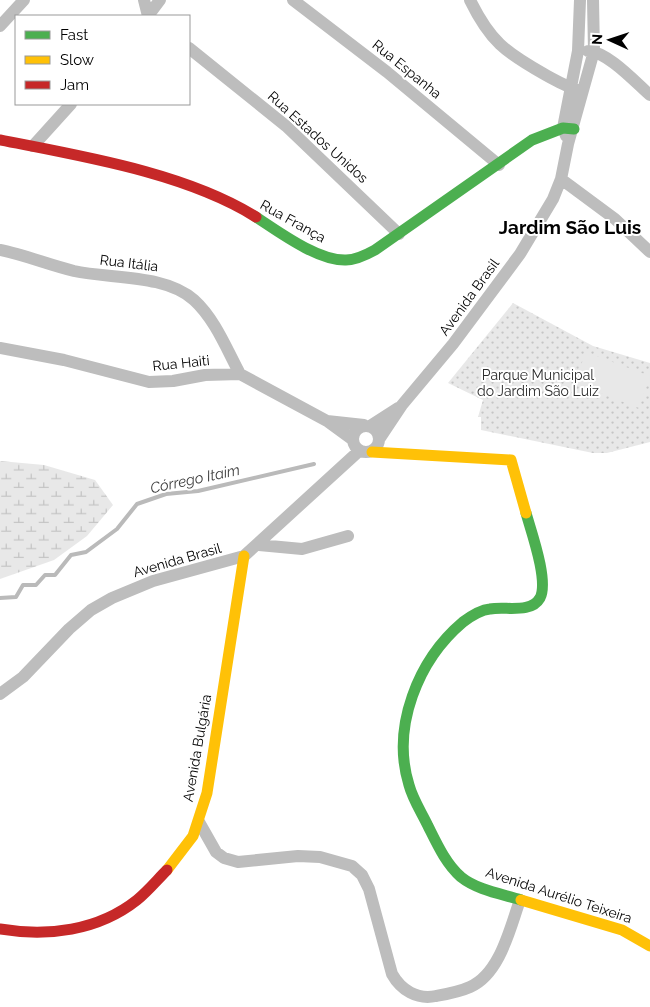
<svg xmlns="http://www.w3.org/2000/svg" width="650" height="1007" viewBox="0 0 650 1007" font-family="Raleway,sans-serif">
<style>
.grass{fill:url(#grass-dots)}
.wetland{fill:url(#wetland-marsh)}
.pitch{fill:#e8e8e8}
.lines{fill:none;stroke-linecap:round;stroke-linejoin:round}
.stream{stroke:#bababa;stroke-width:4}
.street{stroke:#bdbdbd;stroke-width:12}
.fast{stroke:#4caf50;stroke-width:11}
.slow{stroke:#ffc107;stroke-width:11}
.jam{stroke:#c62828;stroke-width:11}
.labels{text-anchor:middle;dominant-baseline:central;stroke-width:4;stroke-linejoin:round;paint-order:stroke}
.street-label{font-size:14px;fill:#000;stroke:#fff}
.park-label{font-size:14px;fill:#2c2c2c;stroke:#fff}
.water-label{font-size:15px;font-style:italic;fill:#3d3d3d;stroke:#fff}
.district-label{font-size:19px;font-weight:bold;fill:#000;stroke:#fff}
</style>
<defs>
<pattern id="grass-dots" width="8" height="8" patternUnits="userSpaceOnUse" patternTransform="scale(1.25)"><rect width="8" height="8" fill="#e8e8e8"/><path d="M2 2h.1M6 6h.1" fill="none" stroke="#c5c5c5" stroke-width="1.8" stroke-linecap="round"/></pattern>
<pattern id="wetland-marsh" width="20" height="14" patternUnits="userSpaceOnUse" patternTransform="scale(1.25)"><rect width="20" height="14" fill="#e8e8e8"/><path d="M1 5h8M5 5V1M11 12h8M15 12V8" fill="none" stroke="#c5c5c5"/></pattern>
</defs>
<rect width="100%" height="100%" fill="#fff"/>
<!-- grass -->
<path class="grass" d="M513,303L593,346L650,363V442L607,453H593L481,430V417H478L483,400L448,383Z"/>
<!-- wetland -->
<path class="wetland" d="M0,461L44,465L95,480L113,505L87,536L54,560L0,579Z"/>
<!-- pitch -->
<path class="pitch" d="M586,352L650,376L639,408L574,383Z"/>
<g class="lines">
<!-- stream -->
<path class="stream" d="M0,598L16,597L23,585H36L45,575H55L71,555L86,552L117,529L137,504L166,494L198,491L314,464"/>
<!-- street -->
<path class="street" d="M144,0L148,16
M293,0L387,72L499,165
M470,0C490,41 505,52 544,74C557,81 568,88 582,91
M148,16L160,0
M0,26L24,0
M189,48L286,126L399,234
M588,51C608,52 635,82 650,95
M566,136L563,128L578,51L580,0
M33,146L71,104
M561,179L615,219L650,252
M0,250C25,255 49,265 74,271C111,279 165,274 194,300C215,319 227,350 240,374
M0,348L64,360L149,382L173,381L205,375L240,374L327,421L353,440
M327,421L364,425
M353 439a13 13 0 1 1 26 0a13 13 0 1 1-26 0Z
M370,426L398,408
M380,438L402,405L453,344L520,254L553,199L561,179L568,144L594,51L593,0
M259,545L302,549L348,536
M0,694L23,677L69,629L91,610L112,598L153,581L244,556L359,451
M199,822L216,852L224,858L238,862L298,856L320,857L352,866L362,875L369,889L392,974C401,990 417,1000 436,996C447,994 459,992 470,987C500,974 510,928 520,900"/>
<!-- fast -->
<path class="fast" d="M256,217C279,232 318,261 346,260C356,260 366,255 375,250L532,140L563,128L574,129
M521,900C502,894 477,890 461,877C446,864 437,844 428,826C422,813 413,800 409,785C391,727 418,660 463,622C471,616 480,610 490,609C505,606 531,614 540,598C549,581 531,531 526,513"/>
<!-- slow -->
<path class="slow" d="M372,452L511,460L526,513
M167,870L193,836L207,793L244,556
M521,900L622,930L650,946"/>
<!-- jam -->
<path class="jam" d="M0,140C81,156 186,173 256,217
M0,929C47,937 98,931 137,900C148,891 157,880 167,870"/>
</g>
<g class="labels">
<!-- street labels -->
<g class="street-label">
<text transform="translate(407 69) rotate(39)">Rua Espanha</text>
<text transform="translate(318 137) rotate(42)">Rua Estados Unidos</text>
<text transform="translate(293 221) rotate(29)">Rua França</text>
<text transform="translate(129 263) rotate(7)">Rua Itália</text>
<text transform="translate(469 297) rotate(-54)">Avenida Brasil</text>
<text transform="translate(181 363) rotate(-6)">Rua Haiti</text>
<text transform="translate(177 560) rotate(-16)">Avenida Brasil</text>
<text transform="translate(197 748) rotate(-80)">Avenida Bulgária</text>
<text transform="translate(559 895) rotate(18)">Avenida Aurélio Teixeira</text>
</g>
<!-- park labels -->
<g class="park-label">
<text x="538" y="375">Parque Municipal<tspan x="538" dy="16">do Jardim São Luiz</tspan></text>
</g>
<!-- water labels -->
<g class="water-label">
<text transform="translate(195 479) rotate(-12)">Córrego Itaim</text>
</g>
<!-- district labels -->
<g class="district-label">
<text x="570" y="227">Jardim São Luis</text>
</g>
</g>
<!-- legend -->
<rect x="15" y="15" width="175" height="90" fill="#ffffff" stroke="#999999"/>
<rect x="25" y="31" width="25" height="8" fill="#4caf50" stroke="#999999"/>
<text x="60" y="40" font-size="15" fill="#000000">Fast</text>
<rect x="25" y="56" width="25" height="8" fill="#ffc107" stroke="#999999"/>
<text x="60" y="65" font-size="15" fill="#000000">Slow</text>
<rect x="25" y="81" width="25" height="8" fill="#c62828" stroke="#999999"/>
<text x="60" y="90" font-size="15" fill="#000000">Jam</text>
<!-- north arrow -->
<g transform="translate(610 40) rotate(273)" stroke="#ffffff" stroke-width="4" paint-order="stroke">
<path d="M0-4L9 19L0 12L-9 19Z" fill="#000000"/>
<text y="-8" font-size="14" font-weight="bold" text-anchor="middle" fill="#000000">N</text>
</g>
</svg>
